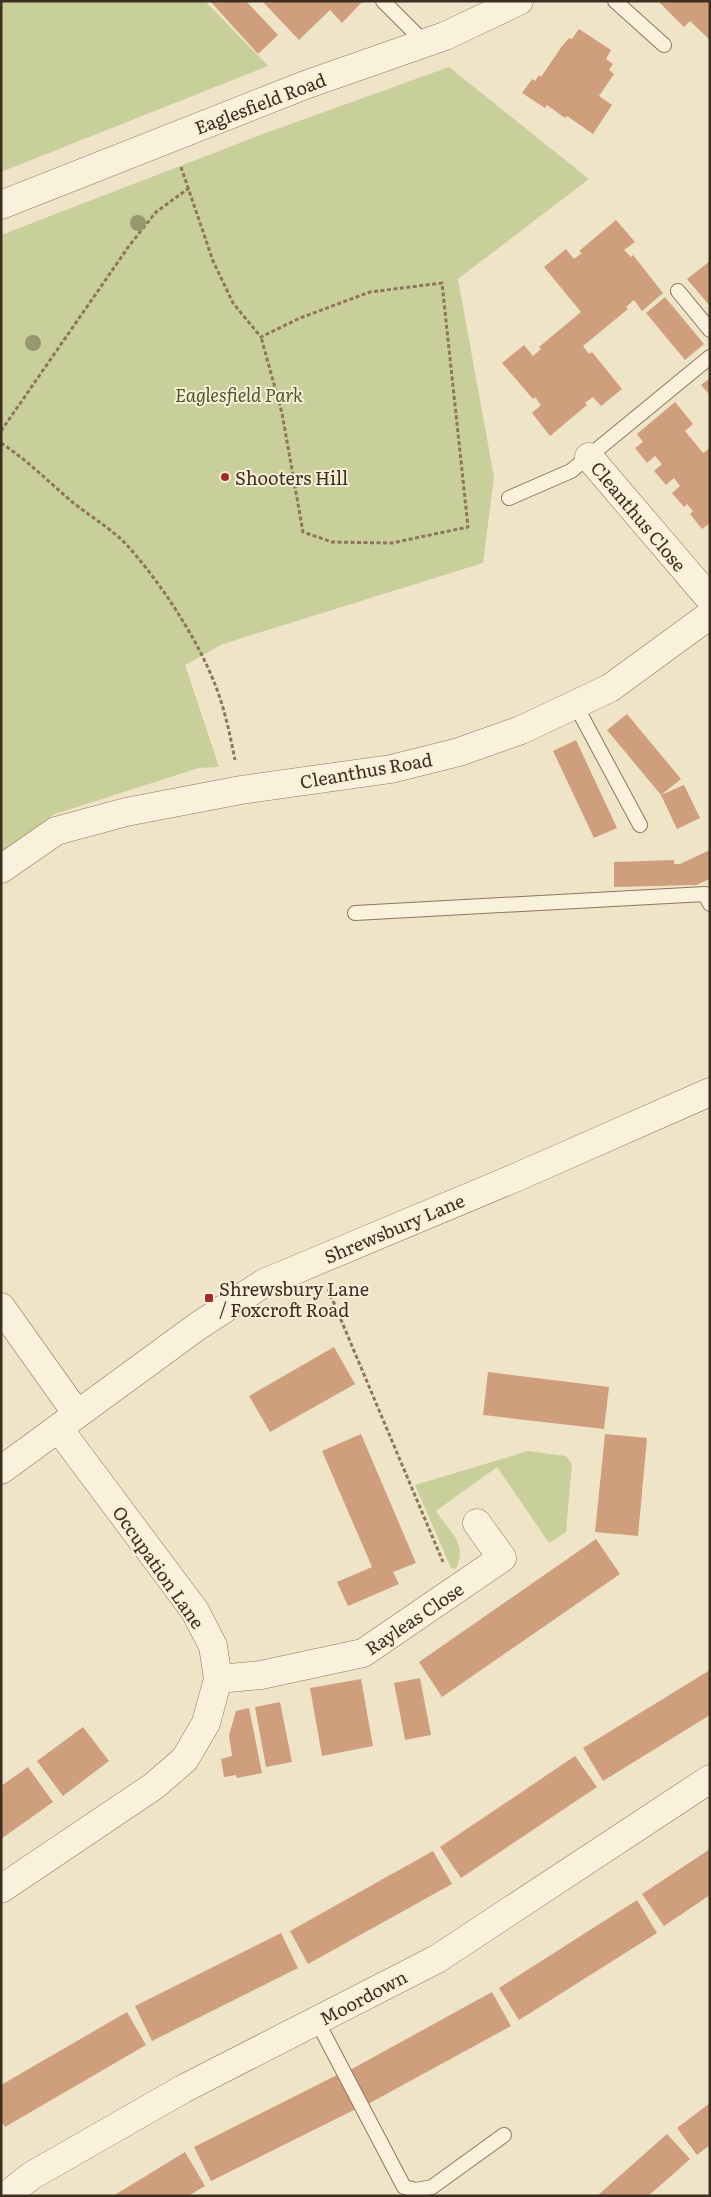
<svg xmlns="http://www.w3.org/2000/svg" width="711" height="2197" viewBox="0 0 711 2197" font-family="Literata,serif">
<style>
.green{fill:#c9cf9b}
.building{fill:#cf9f7d}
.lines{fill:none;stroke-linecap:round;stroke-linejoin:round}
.service-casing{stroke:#8d765c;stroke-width:16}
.minor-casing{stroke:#8d765c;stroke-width:29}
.path{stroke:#8d765c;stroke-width:3;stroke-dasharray:4 2.5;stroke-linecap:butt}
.service{stroke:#faf1dc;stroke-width:14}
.minor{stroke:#faf1dc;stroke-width:28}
.tree{fill:#96986f}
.poi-dot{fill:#9e2a2b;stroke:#f7eed8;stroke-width:2}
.labels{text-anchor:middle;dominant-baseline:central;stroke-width:4;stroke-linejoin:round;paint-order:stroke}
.street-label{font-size:18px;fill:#3d2e20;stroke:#f7eed8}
.park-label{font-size:18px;font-style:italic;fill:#4d5a26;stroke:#f7eed8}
.poi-label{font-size:18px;fill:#3d2e20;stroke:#f7eed8;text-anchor:start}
</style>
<rect width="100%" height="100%" fill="#f0e4c8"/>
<!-- green -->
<path class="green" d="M1,1H205L268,66L1,172Z
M449,67L589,179L458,279L494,477L483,563L223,644L185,665L219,767L199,768L55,814L1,852V235L263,134Z
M528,1451L566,1456L572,1464L566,1532L549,1543L497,1467L436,1511C449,1532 468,1542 456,1569L451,1568L415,1485Z"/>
<!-- building -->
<path class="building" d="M210,1H246L278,35L258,54Z
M262,1H363L342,23L330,10L299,40Z
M658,1H710V40L690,21L684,27Z
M579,29L611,50L606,59L613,64L609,70L614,74L599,96L612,105L593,134L567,116L565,118L547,105L545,108L522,93L532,79L535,81L539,75L541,77L562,46L569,38L572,39Z
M616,220L635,242L624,250L631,257L633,255L663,293L642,311L634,300L626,307L628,309L583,346L589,354L592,352L622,389L601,406L593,397L585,403L587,405L550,436L532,413L541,405L535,397L533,399L502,363L524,345L533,356L541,349L539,347L581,312L544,267L566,249L574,259L582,253L579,251Z
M710,261V306L687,279Z
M665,297L704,344L685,360L646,313Z
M710,378V395L701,385Z
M675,402L693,424L685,431L703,453L710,448V523L702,529L690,514L693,511L687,504L684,507L672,493L680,486L674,478L666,485L654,471L662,464L655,456L647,463L635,448L643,442L637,434Z
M627,714L681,779L661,795L607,730Z
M576,740L617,828L594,838L553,751Z
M684,785L700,818L677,829L661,795Z
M710,850V879L696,885L614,887V862L674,860V864H680Z
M334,1347L355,1384L270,1432L249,1396Z
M488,1372L609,1387L604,1429L483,1415Z
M361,1434L416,1563L393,1572L399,1584L348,1606L337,1582L372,1567L322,1451Z
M605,1434L647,1438L638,1536L595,1532Z
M596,1539L620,1574L442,1697L419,1662Z
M710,1670V1715L603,1781L583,1748Z
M420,1678L431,1735L405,1740L394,1683Z
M361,1679L373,1746L322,1756L310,1688Z
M280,1702L292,1762L266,1767L255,1707Z
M249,1708L262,1773L237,1778L236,1775L224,1777L221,1759L232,1756L229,1735L236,1711Z
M83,1727L109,1761L63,1796L37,1761Z
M575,1756L597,1787L461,1878L440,1847Z
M28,1767L53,1802L1,1839V1786Z
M710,1849V1895L664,1926L642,1894Z
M433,1851L452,1884L308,1964L290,1931Z
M637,1900L657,1933L519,2020L499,1988Z
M281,1933L298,1968L152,2041L135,2006Z
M492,1992L511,2026L368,2104L350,2070Z
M127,2012L146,2045L5,2127L1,2121V2085Z
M341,2073L358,2108L211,2181L194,2147Z
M710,2103V2145L697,2155L677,2128Z
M667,2134L690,2159L670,2177L648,2196H597Z
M185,2152L205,2186L188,2196H113Z"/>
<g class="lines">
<defs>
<path id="service" d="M383,1L425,43
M615,1L664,45
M678,291L710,330
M509,498L571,471L710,357
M576,706L640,825
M355,913L705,894L710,904
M317,2021L404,2187L416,2190L432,2187L504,2135"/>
<path id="minor" d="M1,205L305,85L445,36L519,1
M589,457L710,599
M1,869L56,831L126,812L241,790L391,769L459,752L521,730L610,688L710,615
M1,1307L77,1414
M1,1470L198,1326L264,1283L517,1177L710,1092
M218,1679L261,1675L363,1653L502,1558L477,1523
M1,1889L154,1786L185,1759L206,1723L218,1679L213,1646L195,1611L59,1429
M6,2196L31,2176L183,2089L437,1959L710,1779"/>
</defs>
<!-- service casing -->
<use href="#service" class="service-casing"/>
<!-- minor casing -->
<use href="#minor" class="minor-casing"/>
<!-- path -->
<path class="path" d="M181,167L213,261L233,303L261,337L300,318L370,292L442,283L468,527L392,543L332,542L303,532L282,413L261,337
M1,431L129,246L156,212L189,188
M1,443C27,460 48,481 71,501C88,515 109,527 125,543C159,580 198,639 216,687C225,710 230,735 235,760
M328,1289L443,1562"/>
<!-- service -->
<use href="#service" class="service"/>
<!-- minor -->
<use href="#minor" class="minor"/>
</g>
<!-- trees -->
<g class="tree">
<circle cx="138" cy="223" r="8"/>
<circle cx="33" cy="343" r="8"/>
</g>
<!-- markers -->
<g class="poi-dot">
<circle cx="225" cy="477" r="5"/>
<rect x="204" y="1293" width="10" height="10" rx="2.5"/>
</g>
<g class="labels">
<!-- street labels -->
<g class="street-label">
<text transform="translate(260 103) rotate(-21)">Eaglesfield Road</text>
<text transform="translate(639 516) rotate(50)">Cleanthus Close</text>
<text transform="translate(366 770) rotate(-10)">Cleanthus Road</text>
<text transform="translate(394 1228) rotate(-23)">Shrewsbury Lane</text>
<text transform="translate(159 1567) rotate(55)">Occupation Lane</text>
<text transform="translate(414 1618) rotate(-34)">Rayleas Close</text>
<text transform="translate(363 1997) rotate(-28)">Moordown</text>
</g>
<!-- park labels -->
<g class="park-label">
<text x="239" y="394">Eaglesfield Park</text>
</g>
<!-- poi labels -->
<g class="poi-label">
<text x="235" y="477">Shooters Hill</text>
<text x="219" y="1288">Shrewsbury Lane<tspan x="219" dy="21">/ Foxcroft Road</tspan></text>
</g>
</g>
<!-- border -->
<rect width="711" height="2197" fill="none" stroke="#3d2e20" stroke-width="5"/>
</svg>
